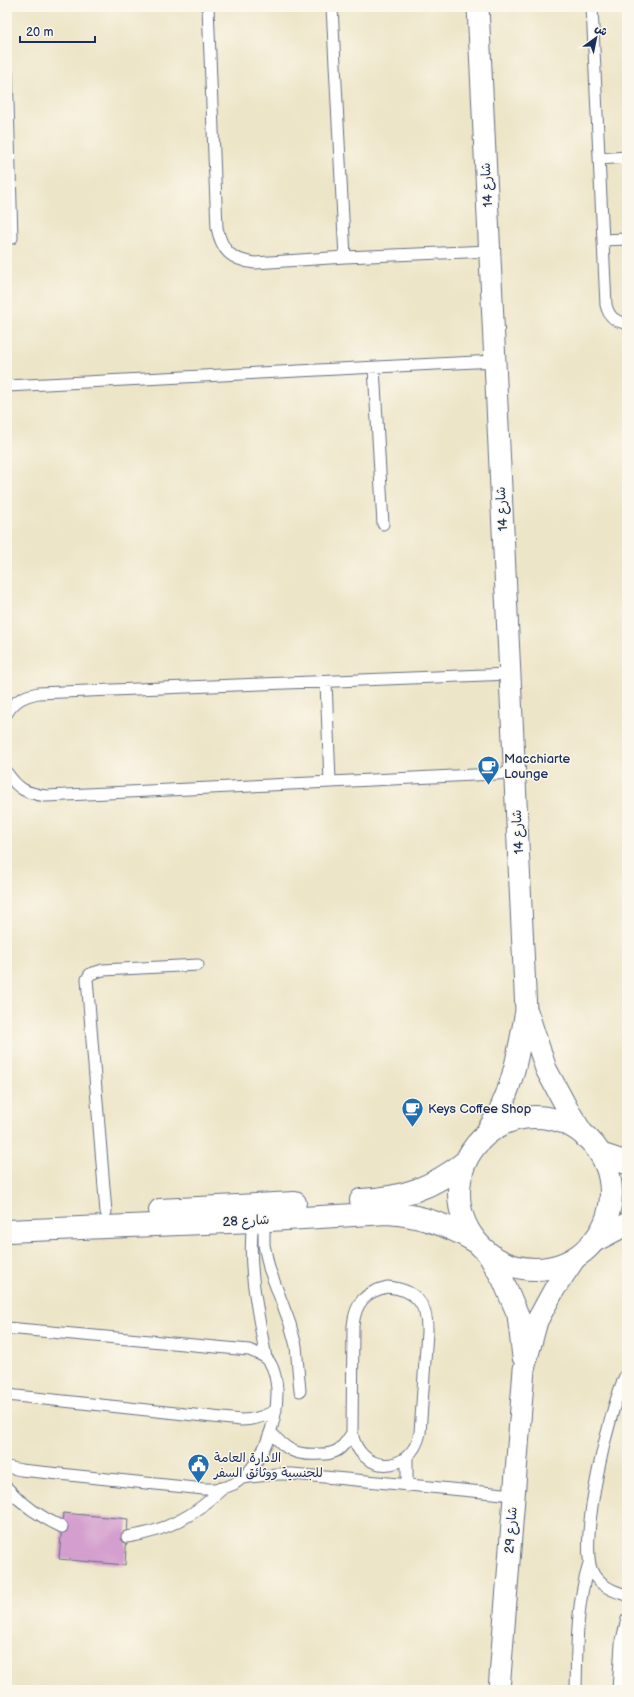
<svg xmlns="http://www.w3.org/2000/svg" width="634" height="1697" viewBox="0 0 634 1697" font-family="'Balsamiq Sans','Playpen Sans Arabic',sans-serif">
<style>
.building{fill:#d49ece}
.lines{fill:none;stroke-linecap:round;stroke-linejoin:round}
.service-casing{stroke:#646f83;stroke-width:13}
.minor-casing{stroke:#646f83;stroke-width:23}
.tertiary-casing{stroke:#646f83;stroke-width:24}
.service{stroke:#fff;stroke-width:11}
.minor{stroke:#fff;stroke-width:21}
.tertiary{stroke:#fff;stroke-width:22}
.labels{text-anchor:middle;dominant-baseline:central;stroke-width:3;stroke-linejoin:round;paint-order:stroke}
.street-label{font-size:13px;fill:#1b2f5e;stroke:#fbf7ec}
.poi-label{font-size:13px;fill:#1b2f5e;stroke:#fbf7ec;text-anchor:start}
</style>
<rect width="100%" height="100%" fill="#fbf7ec"/>
<filter id="ink" filterUnits="userSpaceOnUse"><feTurbulence type="fractalNoise" baseFrequency=".025" numOctaves="2"/><feDisplacementMap in="SourceGraphic" scale="8" xChannelSelector="R" yChannelSelector="G"/><feConvolveMatrix kernelMatrix="1 2 1 2 8 2 1 2 1" color-interpolation-filters="sRGB"/></filter>
<filter id="wash" filterUnits="userSpaceOnUse"><feTurbulence type="fractalNoise" baseFrequency=".012" numOctaves="4" result="noise"/><feDisplacementMap in="SourceGraphic" scale="16" xChannelSelector="R" yChannelSelector="G"/><feGaussianBlur stdDeviation="0.9" result="paint"/><feColorMatrix in="noise" values="0 0 0 0 0 0 0 0 0 0 0 0 0 0 0 0 0 1.4 0 .05"/><feComposite in="paint" operator="in"/></filter>
<g filter="url(#wash)">
<rect width="100%" height="100%" fill="#ede5c7"/>
<g id="blocks">
<!-- building -->
<path class="building" d="M63,1513L128,1519L125,1565L59,1559Z"/>
</g>
</g>
<g filter="url(#ink)">
<use href="#blocks" fill-opacity="0" stroke="#646f83" stroke-width="1"/>
<g class="lines">
<defs>
<path id="service" d="M208,7L217,228C222,251 231,260 255,263L345,257L490,251
M332,7L345,257
M592,7L606,305C609,317 615,322 627,323
M7,72L12,238
M599,159L627,157
M603,240L627,239
M374,368L383,524
M7,386L495,361
M326,682L330,781
M7,713C15,700 24,696 38,693L510,674
M7,773C19,790 26,793 46,796L515,773
M106,1212L87,979L90,974L103,970L198,965
M264,1220V1245L269,1268L290,1324L296,1346L300,1391
M253,1221C247,1267 258,1312 266,1358
M387,1287C415,1289 428,1304 427,1332L420,1433C411,1475 360,1475 352,1433L353,1326C355,1303 365,1292 387,1287Z
M7,1328L249,1350C254,1352 261,1354 266,1358C274,1365 276,1378 277,1389C278,1421 263,1466 234,1484C224,1489 214,1489 204,1489L21,1470L7,1467
M627,1372C611,1402 575,1548 594,1575C601,1586 615,1592 627,1595
M7,1395L241,1420C254,1420 264,1417 276,1410
M271,1432C285,1450 297,1456 320,1454C326,1454 332,1454 338,1450C344,1446 348,1439 352,1433
M407,1457V1486
M242,1478L276,1474H293L514,1495
M7,1488C23,1505 40,1517 62,1527
M127,1537C166,1531 195,1516 223,1488
M576,1690C577,1648 576,1605 589,1564
M618,1690L621,1644L627,1619"/>
<path id="minor" d="M478,7L526,1011C520,1043 515,1077 501,1107C497,1117 489,1127 484,1136
M527,1011L546,1069L567,1108L585,1137
M486,1251L503,1280L518,1315L523,1357
M499,1690L524,1369L537,1321L555,1288L576,1257"/>
<path id="tertiary" d="M459 1193a76 76 0 1 1 152 0a76 76 0 1 1-152 0Z
M600,1154L627,1163
M361,1200C403,1198 432,1188 465,1162
M160,1210L295,1203
M7,1231L253,1221L387,1213C421,1215 449,1225 478,1243
M594,1241L627,1224"/>
</defs>
<!-- service casing -->
<use href="#service" class="service-casing"/>
<!-- minor casing -->
<use href="#minor" class="minor-casing"/>
<!-- tertiary casing -->
<use href="#tertiary" class="tertiary-casing"/>
<!-- service -->
<use href="#service" class="service"/>
<!-- minor -->
<use href="#minor" class="minor"/>
<!-- tertiary -->
<use href="#tertiary" class="tertiary"/>
</g>
</g>
<!-- icons -->
<defs>
<symbol id="cafe-pin" viewBox="-11 -11 22 30"><path d="M0 17L-7.5 6A9.5 9.5 0 1 1 7.5 6Z" fill="#1f6fb2" stroke="#fbf7ec"/><path d="M-5.5-4.5H6V0H3Q3 3.5 0 3.5H-2.5Q-5.5 3.5-5.5 0ZM3-3.2v2h1.7v-2ZM-6 4.5H4V6H-6Z" fill="#fff"/></symbol>
<symbol id="civic-pin" viewBox="-11 -11 22 30"><path d="M0 17L-7.5 6A9.5 9.5 0 1 1 7.5 6Z" fill="#1f6fb2" stroke="#fbf7ec"/><path d="M-.6-6.5H3V-4.5H.6V-3L4-1V1h2V6H-6V1h2V-1L-.6-3ZM-1.2 2.5V6h2.4V2.5Z" fill="#fff"/></symbol>
</defs>
<g fill-rule="evenodd">
<use href="#cafe-pin" x="476" y="754" width="25" height="34"/>
<use href="#cafe-pin" x="400" y="1096" width="25" height="34"/>
<use href="#civic-pin" x="186" y="1452" width="25" height="34"/>
</g>
<g class="labels">
<!-- street labels -->
<g class="street-label">
<text transform="translate(487 185) rotate(-93)">شارع 14</text>
<text transform="translate(502 509) rotate(-93)">شارع 14</text>
<text transform="translate(518 832) rotate(-93)">شارع 14</text>
<text transform="translate(246 1221) rotate(-3)">شارع 28</text>
<text transform="translate(511 1530) rotate(-86)">شارع 29</text>
</g>
<!-- poi labels -->
<g class="poi-label">
<text x="504" y="759">Macchiarte<tspan x="504" dy="15">Lounge</tspan></text>
<text x="428" y="1109">Keys Coffee Shop</text>
<text x="214" y="1458">الادارة العامة<tspan x="214" dy="15">للجنسية ووثائق السفر</tspan></text>
</g>
</g>
<!-- margin -->
<rect width="634" height="1697" fill="none" stroke="#fbf7ec" stroke-width="24"/>
<!-- north arrow -->
<g transform="translate(596 38) rotate(33)" stroke="#fbf7ec" stroke-width="3" paint-order="stroke">
<path d="M0-3L7 15L0 10L-7 15Z" fill="#1b2f5e"/>
<text y="-6" font-size="11" font-weight="bold" text-anchor="middle" fill="#1b2f5e">ش</text>
</g>
<!-- scale -->
<path d="M20 36v6h75v-6" fill="none" stroke="#1b2f5e" stroke-width="2"/>
<text x="26" y="36" font-size="12" fill="#1b2f5e" stroke="#fbf7ec" stroke-width="3" paint-order="stroke">20 m</text>
</svg>
